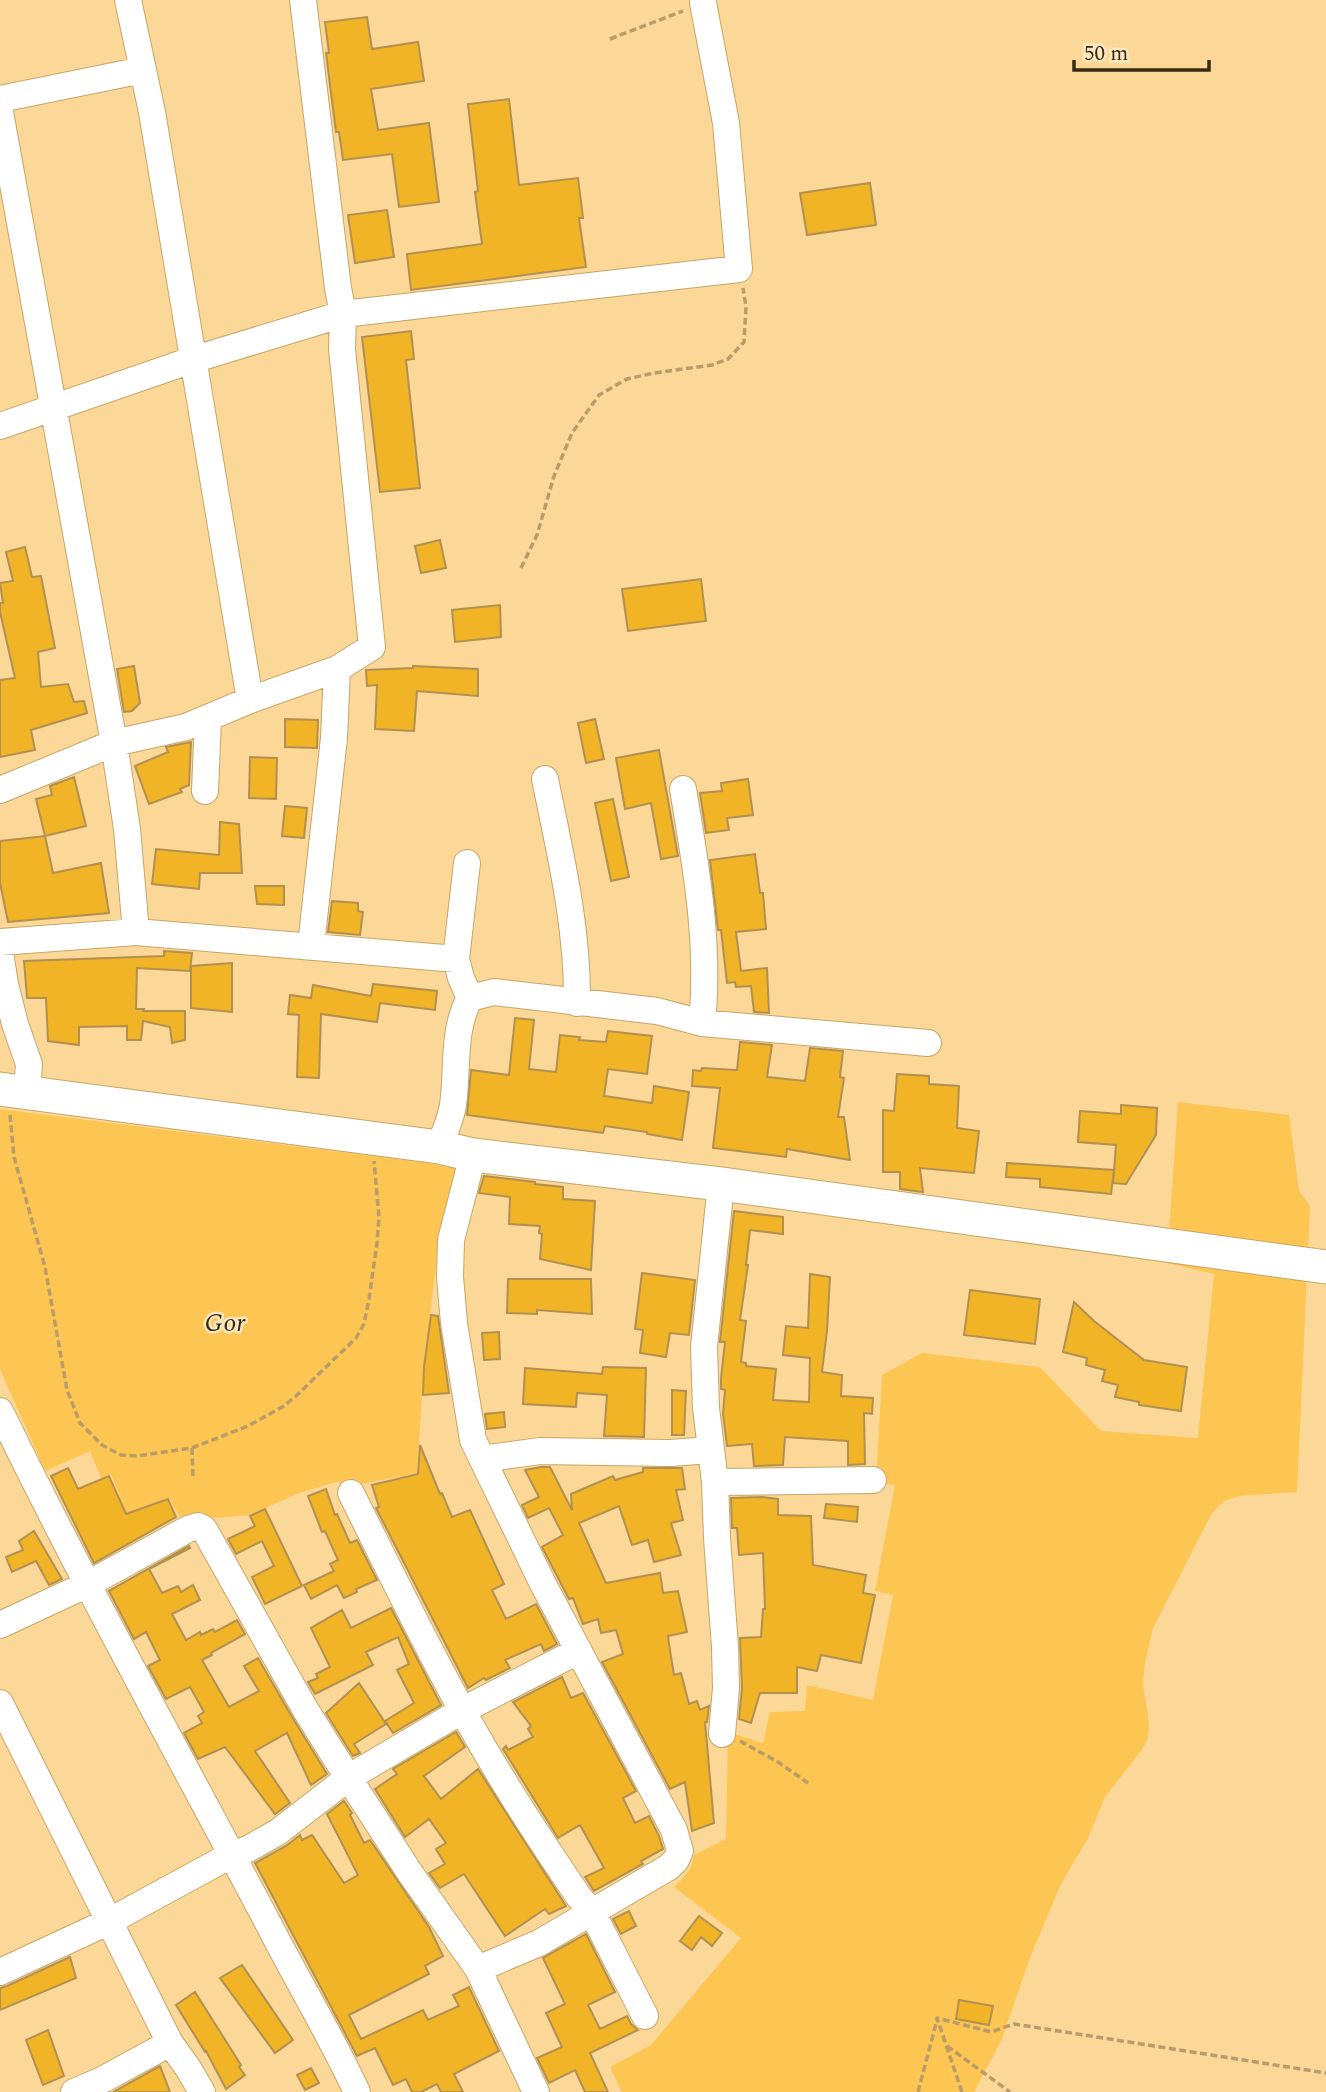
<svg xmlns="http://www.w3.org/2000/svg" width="1326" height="2092" viewBox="0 0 1326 2092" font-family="Spectral,serif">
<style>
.green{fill:#fdc552}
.building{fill:#f2b427;stroke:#b19051;stroke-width:2}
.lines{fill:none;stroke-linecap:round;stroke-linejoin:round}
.minor-casing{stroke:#c7a566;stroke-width:28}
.major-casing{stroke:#c7a566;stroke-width:35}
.path{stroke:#b99c69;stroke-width:3.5;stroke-dasharray:7 3.5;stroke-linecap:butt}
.minor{stroke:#fff;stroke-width:26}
.major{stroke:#fff;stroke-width:33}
.labels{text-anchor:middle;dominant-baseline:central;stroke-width:5;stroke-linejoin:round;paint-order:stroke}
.park-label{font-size:26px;font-style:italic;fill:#362a16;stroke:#fde8c2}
</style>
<rect width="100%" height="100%" fill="#fcd898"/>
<!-- green -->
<path class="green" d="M1178,1102L1289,1115L1299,1191L1310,1206L1297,1492L1239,1496L1224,1501L1212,1513L1153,1628L1145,1663L1143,1685L1149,1722L1148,1738L1143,1748L1105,1797L1088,1838L1061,1884L1031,1955L1001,2041L974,2092H622L610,2067L651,2045L741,1938L674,1887C684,1878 692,1869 694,1855L726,1839L728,1732L763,1743L770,1712L805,1711L807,1685L873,1700L893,1595L875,1591L895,1485L876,1483L882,1375L922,1353L1040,1367L1101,1431L1198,1438L1214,1274L1167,1263Z
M0,1109L452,1166L462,1172L442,1230L438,1249L424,1364L417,1473L341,1488L339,1481L296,1494L250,1515L182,1521L169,1498L126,1513L111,1474L101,1478L90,1451L45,1471L0,1369Z"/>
<!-- building -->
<path class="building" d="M367,17L372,49L418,42L424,81L371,89L378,130L429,123L439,202L399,207L392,154L343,160L339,132H336L331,93L326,53H329L325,22Z
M509,99L519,185L578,178L583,218H579L586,267L411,290L407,254L482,244L475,192L478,191L468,104Z
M870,183L876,225L807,235L800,193Z
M387,210L394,257L355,263L348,215Z
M411,331L414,359L406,360L420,488L380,492L362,337Z
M440,540L446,568L421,573L415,546Z
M25,547L32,577L41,576L55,648L38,652L41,687L68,684L74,702L84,701L87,713L31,730L35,750L0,757V680L15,678L0,612V603H3L0,583L13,581L6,552Z
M701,579L706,621L628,631L622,589Z
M500,605L501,637L455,642L452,610Z
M134,666L140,703L132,711L124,712L117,669Z
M413,666L478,669V696L417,691L414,731L375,729L377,685L367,686L366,670L413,668Z
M285,719L318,720L317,748L285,747Z
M595,719L604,759L586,763L578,723Z
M191,742L189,785L180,789L182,792L149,804L135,766L168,752L166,747Z
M659,750L678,856L661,859L651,803L625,809L616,758Z
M250,757L277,758L276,799L249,798Z
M74,777L86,826L45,836L36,799L52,795L50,786Z
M748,779L753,815L727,818L729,830L706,833L700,793L722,791L721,783Z
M613,799L629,877L611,881L595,803Z
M285,806L307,808L304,838L282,836Z
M220,822L239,824L242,873H200L199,889L152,884L156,849L219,855Z
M45,836L53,873L101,863L109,913L8,922L0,883V841Z
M755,854L760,893H763L766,929L736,932L741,971L767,968L769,1013L754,1012L751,986L736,987L735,982L727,983L721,930H718L710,860Z
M255,886H284V905L257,904Z
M332,901L358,903V911L363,912L360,935L328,932Z
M164,951L192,953L190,971L137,968L136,1009H144L143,1011H185V1040L172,1043L170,1027L143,1021L141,1040H127V1026L79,1027V1045L48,1041L46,998H27L24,961L164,956Z
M232,963V1012L191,1008V966Z
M373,984L437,991L435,1010L380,1003L377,1022L321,1014L319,1078L297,1077L299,1015L288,1014L290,995L311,998L313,985L371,996Z
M515,1018L534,1020L529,1069L556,1072L560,1035L580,1037L579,1040L606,1042L608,1031L652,1036L647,1074L608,1069L604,1096L652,1103L654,1086L689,1092L682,1140L647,1134V1132L605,1126L603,1133L467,1115L471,1070L509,1075Z
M740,1042L772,1045L767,1077L805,1081L810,1048L843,1051L840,1077L844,1078L838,1117H844L850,1160L787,1149L786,1157L713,1148L720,1088L692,1086L693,1070L701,1071L702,1068L737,1070Z
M897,1074L929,1076V1084L959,1086L957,1128L979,1131L974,1173L920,1168L923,1192L900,1189V1172H883V1110L894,1111Z
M1121,1105L1157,1108L1156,1135L1126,1184L1113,1183L1116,1145L1078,1142L1080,1111L1121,1114Z
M1007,1163L1114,1170L1111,1194L1040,1187V1179L1006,1177Z
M484,1176L535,1182V1184L563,1187V1199L595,1201L591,1270L540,1259L542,1234L539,1233L540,1226L509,1224L510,1197L479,1193Z
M734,1211L783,1217V1234L750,1230L746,1265H748L740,1320L746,1321L741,1362L746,1363V1366L776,1369L773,1400L809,1402L810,1358L783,1355L786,1326L808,1328L810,1274L830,1277L827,1331L822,1372L842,1375L841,1396L873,1398L872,1414L864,1413L865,1464L848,1465V1441L785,1437L783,1465L754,1466L752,1444L727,1446L723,1414L725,1390L721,1389V1378L725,1342H720Z
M642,1273L695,1280L689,1335L670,1333L666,1357L640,1353L643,1330L635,1329Z
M508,1279H591L592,1314L537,1310V1314L507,1313Z
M970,1290L1040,1299L1035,1344L964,1335Z
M1074,1302L1094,1321L1144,1360L1187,1367L1181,1411L1139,1405V1402L1115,1397L1118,1385L1102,1381L1105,1370L1086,1365L1087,1358L1063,1352Z
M431,1315L438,1316L449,1393L423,1395L424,1367Z
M499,1332L500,1359L484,1360L482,1333Z
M603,1367L646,1368L644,1437L604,1436L607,1395L577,1393L576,1407L523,1404L525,1368L602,1374Z
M672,1390L686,1391L684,1435H672Z
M504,1412L505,1427L487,1429L485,1414Z
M420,1445L440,1494L442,1493L452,1517L470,1510L504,1584L492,1590L506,1619L536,1604L557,1644L544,1651L541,1644L505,1660L510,1668L486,1680L484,1678L468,1688L376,1508L379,1507L372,1485L418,1474Z
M541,1467H550L572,1510L571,1494L613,1476L615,1480L643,1472V1468H682L685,1489L676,1490L683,1520L671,1523L681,1555L654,1562L648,1540L632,1545L619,1506L579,1523L606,1583L660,1573L663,1593L678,1591L687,1632L668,1636L669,1644L674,1675L681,1673L689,1704L697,1701L700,1710L709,1706L707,1722H705L714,1823L692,1831L685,1782L670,1789L602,1662L623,1654L616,1630L601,1633L598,1619L583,1624L573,1598L569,1599L542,1547L563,1535L549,1508L528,1518L522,1505L539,1497L525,1470Z
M68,1468L78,1489L109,1476L126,1514L168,1499L176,1517L94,1563L51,1476Z
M326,1489L335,1515L337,1514L350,1543L357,1540L377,1580L356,1589L357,1592L344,1598L337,1585L311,1599L304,1585L334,1571L330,1564L338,1560L325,1531L322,1532L308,1496Z
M762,1497L778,1499V1515L811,1516L813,1565L866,1575L863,1593L875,1595L861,1663L821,1655L817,1671L797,1667V1693H760L751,1723L739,1719L742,1688L740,1638L761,1637L763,1609H765L763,1553L739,1555L737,1528H732L731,1498Z
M826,1504L858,1507L857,1522L824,1518Z
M265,1509L302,1586L265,1604L252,1577L274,1566L262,1541L236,1554L228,1539L255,1526L250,1516Z
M34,1531L62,1579L49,1585L36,1561L12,1572L6,1557L23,1550L19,1541Z
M189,1546L190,1548L149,1569L162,1593L178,1586L181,1592L193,1585L200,1600L172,1614L186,1640L200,1632L201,1635L213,1629L215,1632L237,1620L245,1634L211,1653L212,1655L202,1660L229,1707L259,1691L244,1666L258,1658L292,1717L327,1774L311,1785L287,1733L255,1751L290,1803L275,1814L225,1747L198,1759L184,1733L202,1723L198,1716L204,1712L190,1687L166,1699L148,1666L160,1660L146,1632L134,1639L109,1591Z
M391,1608L441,1705L393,1733L385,1721L414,1703L397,1670L409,1664L398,1637L366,1652L373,1665L315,1694L308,1682L318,1678L316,1674L330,1667L311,1628L342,1610L351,1628Z
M562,1677L571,1698L583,1693L636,1791L623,1798L635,1823L649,1816L659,1836L663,1849L641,1861L643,1864L594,1891L585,1877L604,1868L580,1825L558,1838L503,1749L506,1746L508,1750L533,1737L528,1729L531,1726L513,1702Z
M359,1683L386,1724L354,1744L360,1753L353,1756L326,1713Z
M456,1732L465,1747L424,1776L441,1799L478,1769L566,1906L549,1914L545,1909L505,1936L464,1874L440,1888L429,1873L445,1864L436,1849L446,1843L429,1819L405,1837L375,1789L397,1774L393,1769Z
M344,1801L352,1813L350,1815L364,1843L370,1840L429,1927L443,1956L425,1966L429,1974L349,2015L361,2039L423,2010L428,2020L459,2006L453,1995L469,1987L499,2051L454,2074L463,2092H441L437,2084L421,2092H412L406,2079L393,2085L375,2048L357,2056L255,1863L286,1846L300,1835L302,1840L312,1835L344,1883L358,1875L327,1814Z
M629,1911L636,1926L621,1934L613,1919Z
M699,1916L722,1933L712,1946L701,1937L692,1950L680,1941Z
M586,1934L615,1992L588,2005L600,2029L627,2016L631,2024L638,2030L590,2053L608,2092H585L575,2070L549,2083L537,2058L562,2047L546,2013L565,2004L543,1958Z
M70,1957L76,1978L0,2010V1988L7,1986Z
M242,1965L293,2040L275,2053L220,1978Z
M195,1992L241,2065L239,2067L245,2075L226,2089L206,2051L205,2052L176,2005Z
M959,2000L993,2006L989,2025L956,2019Z
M48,2030L64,2076L43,2085L26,2040Z
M160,2066L170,2092H113Z
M311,2068L319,2083L305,2090L297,2075Z"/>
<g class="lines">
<defs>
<path id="minor" d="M128,0L152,112L250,700
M0,99L143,70
M0,112L114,743L127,829L136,932
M0,426L192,360L343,314L739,269L726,123L703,3
M545,779C560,853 578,927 577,1003
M683,789C696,866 710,945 702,1023
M0,790L114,743L186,727L250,700L337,669L372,647L342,349L343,314L338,288L303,0
M205,791L208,718
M0,942L136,932L456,959
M311,945L334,738L337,669
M0,952L5,984L15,1024L29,1064L27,1092
M470,998L494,992L657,1011L702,1023L928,1043
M439,1147C444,1134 451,1119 453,1105C458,1071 452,1029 470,998L461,978L456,959L467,863
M473,1155L451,1240L450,1277L454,1323L473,1440L543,1584L674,1830L680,1851L676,1860L669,1867L539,1943L478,1969
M721,1184L704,1347L706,1408L715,1482L717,1538L725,1647L726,1688L722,1734
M0,1411C84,1584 178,1753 268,1923C297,1980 330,2034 357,2092
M482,1459L540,1451L670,1453L711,1450
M715,1482L873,1480
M351,1493C400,1591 448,1692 506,1785C529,1823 554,1860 579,1897L592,1912L645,2016
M0,1625L88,1584L188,1529L198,1526L204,1529L305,1709L337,1760L410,1873L478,1969L536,2092
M0,1703L170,2043L188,2068L202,2092
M0,1972L108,1922L233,1854L248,1849L278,1832L348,1778L463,1710L578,1651
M74,2092L102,2080L170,2043"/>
<path id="major" d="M0,1089L439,1147L473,1155L721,1184L1326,1267"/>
</defs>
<!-- minor casing -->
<use href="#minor" class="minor-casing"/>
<!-- major casing -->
<use href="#major" class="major-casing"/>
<!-- path -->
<path class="path" d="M610,39L683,11
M521,568L537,535L554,476L572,433L599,395L627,379L654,373L712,365L728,359L744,342L746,307L743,288
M10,1115L14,1157L45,1267L67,1390L80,1423L102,1445L121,1455L136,1456L192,1448L248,1426L284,1406L296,1396L356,1338L364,1324L369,1299L377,1243L379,1217L374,1161
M192,1448L193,1476
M740,1741L778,1762L808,1783
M947,2046L1010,2092
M918,2092L937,2020
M962,2092L937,2018L991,2032L1014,2024L1326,2073"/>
<!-- minor -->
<use href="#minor" class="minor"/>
<!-- major -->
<use href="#major" class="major"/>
</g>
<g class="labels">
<!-- park labels -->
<g class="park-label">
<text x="225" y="1323">Gor</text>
</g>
</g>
<!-- scale -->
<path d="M1074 60v10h135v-10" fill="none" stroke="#372a10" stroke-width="3.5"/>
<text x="1084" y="60" font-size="21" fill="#372a10" stroke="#fde8c2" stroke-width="5" paint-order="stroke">50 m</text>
</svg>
